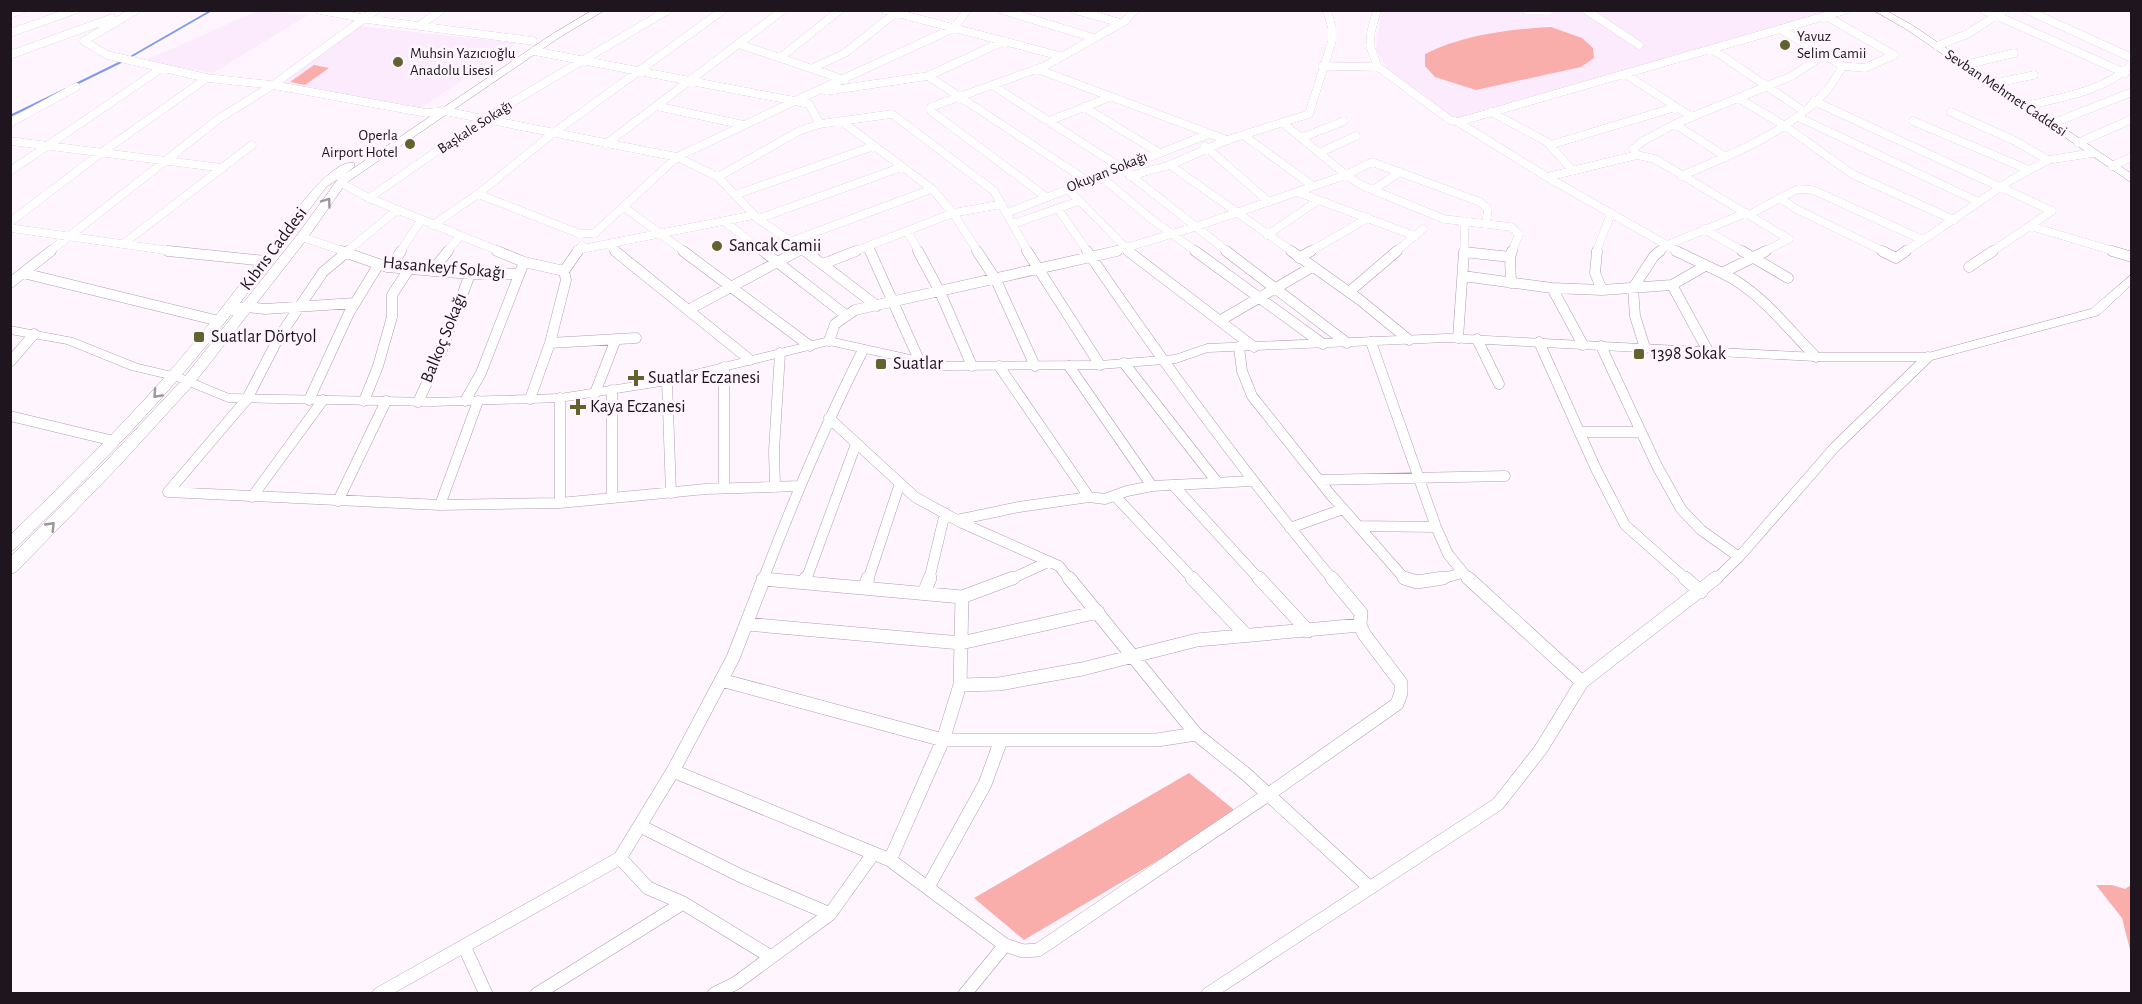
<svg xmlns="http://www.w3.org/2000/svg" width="2142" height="1004" viewBox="0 0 2142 1004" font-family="'Alegreya Sans',sans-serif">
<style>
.built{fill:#fceafd}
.green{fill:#f9aeab}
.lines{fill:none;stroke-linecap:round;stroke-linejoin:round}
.stream{stroke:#7e9ce9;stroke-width:2}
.minor-far2-casing{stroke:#b39cb4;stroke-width:8}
.minor-far1-casing{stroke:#b39cb4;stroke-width:11}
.minor-casing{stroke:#b39cb4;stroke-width:14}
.tertiary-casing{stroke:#b39cb4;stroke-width:1}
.secondary-casing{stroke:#b39cb4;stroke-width:1}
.minor-far2{stroke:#fff;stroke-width:8}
.minor-far1{stroke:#fff;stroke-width:10}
.minor{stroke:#fff;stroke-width:13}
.tertiary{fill:#fff;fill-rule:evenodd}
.secondary{fill:#fff;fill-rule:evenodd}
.oneway{stroke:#9a969a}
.poi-dot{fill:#62622f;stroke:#fff5ff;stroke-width:2}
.labels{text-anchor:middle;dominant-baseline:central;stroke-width:6;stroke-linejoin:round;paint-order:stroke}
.far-poi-label{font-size:15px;fill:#1e151f;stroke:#fff5ff;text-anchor:start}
.far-street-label{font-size:15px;fill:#1e151f;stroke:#fff5ff}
.poi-label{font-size:18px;fill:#1e151f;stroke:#fff5ff;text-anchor:start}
.street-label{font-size:18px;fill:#1e151f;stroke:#fff5ff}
</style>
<rect width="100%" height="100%" fill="#fff5ff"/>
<!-- built -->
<path class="built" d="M257,11L308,15L213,73L144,61Z
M1381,11H1836L1462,119H1453L1387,69L1376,49Z
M359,26L517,43L418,110L280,82Z"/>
<!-- green -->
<path class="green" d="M1551,27L1582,38L1593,48L1594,58L1581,67L1476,90L1435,77L1425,66V54C1462,35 1510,29 1551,27Z
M314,65L329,68L305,85L290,82Z
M1189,773L1238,813L1024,940L974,898Z
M2096,885H2112L2125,889L2131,885V954L2122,918Z"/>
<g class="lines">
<!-- stream -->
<path class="stream" d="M132,56L212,10
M74,85L121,62
M10,116L66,89"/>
<defs>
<path id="minor-far2" d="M136,10L84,41L107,55L207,78L273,85L426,113L444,111L677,157L718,177L758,219L807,252
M320,10L366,19L533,41
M885,10L1060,56
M1002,10L1094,38
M1075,10L1121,23
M1377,10L1371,32L1370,46L1378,67L1450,120L1458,122L1846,10
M1526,10H1550
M1586,10L1639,45
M1984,10L2125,73
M2027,10L2132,58
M10,14L21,10
M1826,16L1894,55
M419,26L441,10
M1780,29L1843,66L1865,68L1894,55
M10,33L75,10
M739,44L845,80
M1937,46L1967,34L2005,10
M1712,49L1802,110
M534,51L795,101L954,28L967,10
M10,55L112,18
M780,58L840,10
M1965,65L2014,53
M1322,66L1378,67
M813,68L845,53L898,11
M1037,69L1227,140
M1625,74L1692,117
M928,76L1086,180
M1992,84L2034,75
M992,85L1120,167L1228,252
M827,91L928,76L1004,41
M1738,98L1785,126L1852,174L1954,220
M1814,101L2052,211L1991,252
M656,106L744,125
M2025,106C2062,97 2104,92 2132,64
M1084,107L1158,152
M1491,112L1547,142L1572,170
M1951,112L2015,141L2048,160
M1798,117L1979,202
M841,121L932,189L953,213L978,252
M1049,121L1110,97
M1913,121L2029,170
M1458,122L1547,177
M10,123L76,87
M2051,124L2132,92
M1243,135L1313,186
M1301,138L1344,121
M10,141L223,168
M2078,143L2132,119
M606,144L783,10
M1550,145L1676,107
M1205,146L1269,202
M1319,153L1356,136
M1637,155L1633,149L1643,141L1677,123
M1726,157L1681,128L1677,123L1792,76L1822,56
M1170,165L1293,252
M2112,166L2132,157
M10,171L162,68
M1099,175L1150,218L1197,252
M1130,176L1170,165L1227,140L1309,114L1332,41V28L1327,10
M1681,176C1729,156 1793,130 1828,89C1833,82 1838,74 1843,66
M718,177L799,131L820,124L892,114L994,191L1028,252
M341,183L369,198L501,252
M1067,188L1130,252
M1373,190L1400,172
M1297,192L1415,236
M478,194L580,234L595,233L677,157L795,101L809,104L820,124
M735,195L874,146
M1046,197L931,111V107L1045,66L1125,21L1135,10
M369,198L482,120L668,10
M624,207L685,252
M1058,209L1088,252
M1007,213L1209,134
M1749,215L1780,198
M758,219L902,167
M10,222L101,153L207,78
M725,222L764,252
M1013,224L1079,201
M1486,224L1488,209L1480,202L1372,162L1346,175L1361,185L1444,219L1511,227L1519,234L1512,252
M433,225L478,194L552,134L723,10
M2030,226L2117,252
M10,228L178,252
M1704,229L1744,252
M907,231L919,252
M1267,235L1319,200
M302,237L346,252
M1923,240L2011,180L2048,160L2093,153
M792,241L932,189
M123,244L252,145
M608,244L617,252
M868,247L870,252
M577,250L754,215
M49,252L220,118L273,85L376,10
M346,252L397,210
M400,252L421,220
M447,252L460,236
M577,252L582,245
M796,252L802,249
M853,252L953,213L1002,204
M1112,252L1195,227L1346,175L1283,123
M1309,252L1368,218
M1395,252L1423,229
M1464,252L1465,221
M1464,252H1468
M1596,252L1611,214
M1658,252L1667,245L1746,213
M1679,252L1547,177L1637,155L1655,159L1789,239L1763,252
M1885,252L1796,209L1780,198L1798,189L1813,190L1923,240
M1904,252L1923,240"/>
<path id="minor-far1" d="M168,251L265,261
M341,251L387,267L470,274H519
M615,251L750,360
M683,251L810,346
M763,251L847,316
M805,251L877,306
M870,251L920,362
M918,251L940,292L972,366
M977,251L996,280L1035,366
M1027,251L1100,365
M1087,251C1164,364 1245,474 1333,580
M1128,251L1254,347
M1195,251L1323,344
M1226,251L1347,343
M1291,251L1360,300L1409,340
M1597,251L1595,273L1602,290
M1676,251L1722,273
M1742,251L1788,278
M1882,251L1896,258L1906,251
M2112,251L2132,257
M1299,258L1311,251
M524,262L564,271L578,251
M823,264L856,251
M391,267L401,251
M1969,267L1993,251
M432,271L448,251
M23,273L219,321
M1722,273C1760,291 1787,328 1816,357
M1722,273L1766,251
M1463,276L1552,288L1602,290L1672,285L1705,266
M10,283L51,251
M1511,283L1510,257L1512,251
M1672,285L1708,351
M1552,288L1583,345
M1349,292L1397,251
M688,310L798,251
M228,311L246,307L265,309L355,303
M1221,320L1312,267
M1458,338L1464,252L1510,257
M1477,339L1499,384
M829,341L835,324L855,310L1117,251
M1371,342L1436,527L1448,554L1469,580
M1539,342L1596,469L1625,525L1687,580
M550,343L636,338
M1601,346L1657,466L1681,509L1701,530L1739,557
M1239,347L1242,371L1252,396L1330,494L1404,578L1408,580
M1645,348L1635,316L1633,288L1654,256L1660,251
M10,362L34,334
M1124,363L1217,482
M999,366L1089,497
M1069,366L1152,486
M724,367V488
M667,381L671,493
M612,390V498
M595,393L616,339
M560,398V503
M530,399L550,343L566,280L564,271
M309,400L349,313L379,264
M364,401L378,366L392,317V295L409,269
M465,401L481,373L524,262L497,251
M418,402L442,350L470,274
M10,416L114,441
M829,418L915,497L962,523L1059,566L1070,580
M1579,432H1641
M1319,480L1505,476
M1174,486L1260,580
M775,487L774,451L780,353
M168,492L440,505L560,503L706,489L799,486
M168,492L247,399L279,337L323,272L348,251
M252,497L323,400
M1116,497L1194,580
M338,501L386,401
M440,505L478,401
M957,520L1019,507L1089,497L1105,499L1127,491L1152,486L1253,481
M1358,526L1436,527
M1290,528L1343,509
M763,579L769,580
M763,580C793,501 825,425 863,350
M806,580L856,444
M868,580L900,483
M929,580L945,513
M1009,580L1048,562
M1437,580L1462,573
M1715,580L1739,557L1835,447L1928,357"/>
<path id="minor" d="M1192,578L1246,635
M1259,578L1308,631
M1404,578L1417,582L1443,578
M1468,578L1582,682
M1685,578L1701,592
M763,579L962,597L1013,578
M805,582L806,578
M865,588L868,578
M924,593L930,578
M746,624L961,643L1098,612
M721,680L943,740H1157L1196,734L1069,578
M960,685L999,684L1082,669L1197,640L1360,625
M1196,734L1247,775L1369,887
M673,771L890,860L1005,945L965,994
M640,826L741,876L830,914
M620,858L648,888L683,903L771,957
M890,860L943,740L960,685L962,597
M928,887L985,784L1001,740
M1005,945L1023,951L1038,950L1269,794L1397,704L1401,693V683L1364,634L1360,625L1361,613L1332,578
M464,946L486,994
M379,994L620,858L673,771L733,658L764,578
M537,994L683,903
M714,994L736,983L830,914L873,854
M1208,994L1498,804L1541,749L1582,682L1716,578"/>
<path id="tertiary" d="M2132,274V284L2099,315L1928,361H1816L1447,342L1208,352L1176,363L1100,369L942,370L829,345L667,385L560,402L432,406L228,402L174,380L131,370L67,344L10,334V326L73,338L138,364L181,374L229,394L432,398L560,394L667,377L829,337L942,362L1100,361L1175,355L1207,344L1447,334L1816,353H1928L2091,309Z"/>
<path id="secondary" d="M593,10H605L560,37L346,183L306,240L192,386L119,466L16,572L10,574V557L109,458L182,380L298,234L338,179L326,187C276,254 228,323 173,385C123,442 69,496 15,549L10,551V535C63,484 115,433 164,378C201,336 235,291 269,247C283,228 330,158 354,163V167L345,174L554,33Z
M1873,10H1885L1912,25L2132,174V183L1906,29Z"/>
</defs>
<!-- minor-far2 casing -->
<use href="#minor-far2" class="minor-far2-casing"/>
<!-- minor-far1 casing -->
<use href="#minor-far1" class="minor-far1-casing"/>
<!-- minor casing -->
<use href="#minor" class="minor-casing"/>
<!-- tertiary casing -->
<use href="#tertiary" class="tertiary-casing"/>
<!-- secondary casing -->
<use href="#secondary" class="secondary-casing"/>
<!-- minor-far2 -->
<use href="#minor-far2" class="minor-far2"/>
<!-- minor-far1 -->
<use href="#minor-far1" class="minor-far1"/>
<!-- minor -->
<use href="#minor" class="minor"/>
<!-- tertiary -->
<use href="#tertiary" class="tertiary"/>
<!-- secondary -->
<use href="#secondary" class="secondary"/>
</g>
<!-- one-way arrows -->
<defs><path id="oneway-chevron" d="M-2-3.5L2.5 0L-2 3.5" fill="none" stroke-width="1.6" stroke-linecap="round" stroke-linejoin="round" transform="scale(1.5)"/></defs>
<g class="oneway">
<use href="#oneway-chevron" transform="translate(327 202) rotate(-54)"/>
<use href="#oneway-chevron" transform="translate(157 394) rotate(133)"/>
<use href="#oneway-chevron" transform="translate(51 526) rotate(-46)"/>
</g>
<!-- markers -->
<g class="poi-dot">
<circle cx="1785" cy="45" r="6"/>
<circle cx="398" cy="62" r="6"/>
<circle cx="410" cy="144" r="6"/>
<circle cx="717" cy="246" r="6"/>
<rect x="193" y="331" width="12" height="12" rx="3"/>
<rect x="1633" y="348" width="12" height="12" rx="3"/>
<rect x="875" y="358" width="12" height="12" rx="3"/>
<path d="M633 369h6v6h6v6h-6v6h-6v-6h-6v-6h6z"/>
<path d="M575 398h6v6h6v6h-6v6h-6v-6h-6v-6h6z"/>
</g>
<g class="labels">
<!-- far-poi labels -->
<g class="far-poi-label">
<text x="1797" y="36">Yavuz<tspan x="1797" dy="17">Selim Camii</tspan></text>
<text x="410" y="53">Muhsin Yazıcıoğlu<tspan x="410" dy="17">Anadolu Lisesi</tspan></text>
<text x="398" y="135" text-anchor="end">Operla<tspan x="398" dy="17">Airport Hotel</tspan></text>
</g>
<!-- far-street labels -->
<g class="far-street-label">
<text transform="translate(2006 93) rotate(34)">Sevban Mehmet Caddesi</text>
<text transform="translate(475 127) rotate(-33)">Başkale Sokağı</text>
<text transform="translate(1107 172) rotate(-22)">Okuyan Sokağı</text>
</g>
<!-- poi labels -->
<g class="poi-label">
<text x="729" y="246">Sancak Camii</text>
<text x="211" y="337">Suatlar Dörtyol</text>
<text x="1651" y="354">1398 Sokak</text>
<text x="893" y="364">Suatlar</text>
<text x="648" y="378">Suatlar Eczanesi</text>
<text x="590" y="407">Kaya Eczanesi</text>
</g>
<!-- street labels -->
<g class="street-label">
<text transform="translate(274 249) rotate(-53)">Kıbrıs Caddesi</text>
<text transform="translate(444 268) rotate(5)">Hasankeyf Sokağı</text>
<text transform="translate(444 338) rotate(-68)">Balkoç Sokağı</text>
</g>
</g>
<!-- border -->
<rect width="2142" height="1004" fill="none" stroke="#1e151f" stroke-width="24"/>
</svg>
